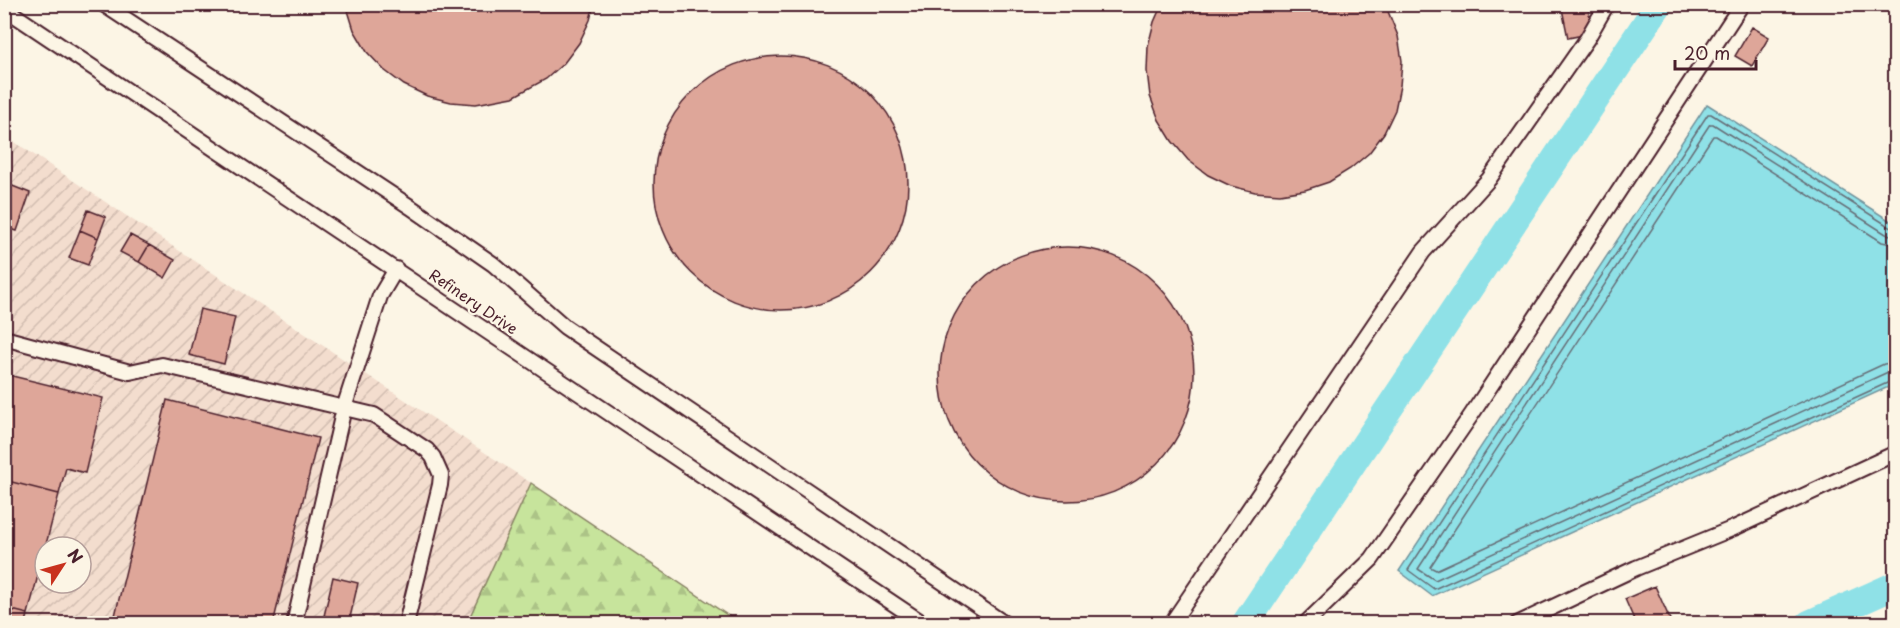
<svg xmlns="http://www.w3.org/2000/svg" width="1900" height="628" viewBox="0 0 1900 628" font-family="'Playpen Sans',sans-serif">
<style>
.industrial{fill:url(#industrial-furrows);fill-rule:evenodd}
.forest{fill:url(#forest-firs);stroke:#888264;stroke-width:1.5}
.water{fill:#8fe1e7;stroke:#73939c;stroke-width:1.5}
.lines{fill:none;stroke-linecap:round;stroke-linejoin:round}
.shore{stroke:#666d76;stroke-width:1.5}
.canal{stroke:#8fe1e7;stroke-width:28}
.building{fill:#dea699;stroke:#4a1f2b;stroke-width:1.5}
.service-casing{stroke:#4a1f2b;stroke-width:18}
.service{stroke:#fcf5e5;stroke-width:14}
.labels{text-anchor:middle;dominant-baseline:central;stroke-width:4.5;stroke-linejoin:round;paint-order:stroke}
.street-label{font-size:15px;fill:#4a1f2b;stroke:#fcf5e5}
</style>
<defs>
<pattern id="industrial-furrows" width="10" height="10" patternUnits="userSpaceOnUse" patternTransform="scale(1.5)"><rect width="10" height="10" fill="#f3ddce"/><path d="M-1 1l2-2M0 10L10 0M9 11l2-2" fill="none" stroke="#d2bdb1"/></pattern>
<pattern id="forest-firs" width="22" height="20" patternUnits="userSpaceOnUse" patternTransform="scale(1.5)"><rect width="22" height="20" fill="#c7e49c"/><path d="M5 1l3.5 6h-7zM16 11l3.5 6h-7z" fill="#acc387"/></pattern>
</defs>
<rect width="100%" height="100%" fill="#fcf5e5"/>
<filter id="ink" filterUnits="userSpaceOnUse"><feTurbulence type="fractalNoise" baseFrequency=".0167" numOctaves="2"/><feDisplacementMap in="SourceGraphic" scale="12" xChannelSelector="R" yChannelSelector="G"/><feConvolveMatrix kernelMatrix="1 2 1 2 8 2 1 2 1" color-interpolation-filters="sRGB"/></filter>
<g filter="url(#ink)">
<!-- industrial -->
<path class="industrial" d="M4,135L531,483L467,623H5ZM45,547H81V583H45Z"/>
<!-- forest -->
<path class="forest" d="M531,483L739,623H467Z"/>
<!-- water -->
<path class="water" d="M1707,104L1895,224V384L1432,596L1399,571Z"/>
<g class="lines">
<!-- shore -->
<path class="shore" d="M1896,228L1890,227L1711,114H1708L1408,570L1434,589L1896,379
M1896,236L1886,234L1713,124H1710L1418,569L1435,580L1888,372L1896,371
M1896,245L1882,242L1716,136H1713L1430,567L1436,570L1884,364L1896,362"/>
<!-- canal -->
<path class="canal" d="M1245,624L1659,4
M1809,624L1896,585"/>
</g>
<!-- building -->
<path class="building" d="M346,4H594L590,20L579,43L564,63L546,79L513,97L476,104L451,102L427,96L404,85L384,70L367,52L354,30Z
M1162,4H1385L1398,36L1402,61L1400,86L1395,110L1384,133L1369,153L1350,169L1329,182L1305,190L1280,194L1255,192L1231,186L1208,175L1188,160L1172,141L1159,120L1150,96L1147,71L1148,46L1154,22Z
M1561,4H1587L1590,18L1583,35L1568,38Z
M1752,27L1769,37L1752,66L1735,56Z
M654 183a127 127 0 1 1 254 0a127 127 0 1 1-254 0Z
M5,183L30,193L17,231L4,227Z
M88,210L106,217L98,238L80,230Z
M80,230L98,238L88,265L69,258Z
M130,235L149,245L139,262L120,252Z
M149,245L175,260L165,278L139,262Z
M940 374a127 127 0 1 1 254 0a127 127 0 1 1-254 0Z
M200,309L235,317L224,364L189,355Z
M4,374L103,398L85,473L66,468L59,494L4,480Z
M167,400L318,438L273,624H113Z
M4,480L59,494L28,614L4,608Z
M333,577L358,583L349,622L324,616Z
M1655,586L1672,624H1636L1625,599Z
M8,609L28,614L26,623L30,624H5Z"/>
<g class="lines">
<defs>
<path id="service" d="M103,4L412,208L493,264L565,327L1005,624
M4,8L924,624
M4,338L130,372L162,365L374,415L427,450L433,457L441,475L440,485L406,624
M294,624L344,408L380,296L396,269
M1171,624L1423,252L1489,179L1587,39L1607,4
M1305,624L1372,559L1472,414L1742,4
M1517,624L1636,568L1734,528L1896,453"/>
</defs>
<!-- service casing -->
<use href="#service" class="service-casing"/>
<!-- service -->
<use href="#service" class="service"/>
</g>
</g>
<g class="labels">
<!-- street labels -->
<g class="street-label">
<text transform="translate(474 301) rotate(34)">Refinery Drive</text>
</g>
</g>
<!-- margin -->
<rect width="1900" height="628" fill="none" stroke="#fcf5e5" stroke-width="24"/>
<rect x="12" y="12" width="1876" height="604" fill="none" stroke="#4a1f2b" stroke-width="2" filter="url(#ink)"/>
<!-- north arrow -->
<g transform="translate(63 565) rotate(54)"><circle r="28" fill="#fcf5e5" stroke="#b59f9b" stroke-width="1.5"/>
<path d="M0-4.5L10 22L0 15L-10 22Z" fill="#c8321e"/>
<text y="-9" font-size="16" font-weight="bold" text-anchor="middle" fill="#4a1f2b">N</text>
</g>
<!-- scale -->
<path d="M1675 60v9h81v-9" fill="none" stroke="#4a1f2b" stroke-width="3"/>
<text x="1684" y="60" font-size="18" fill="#4a1f2b" stroke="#fcf5e5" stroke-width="4.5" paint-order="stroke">20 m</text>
</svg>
